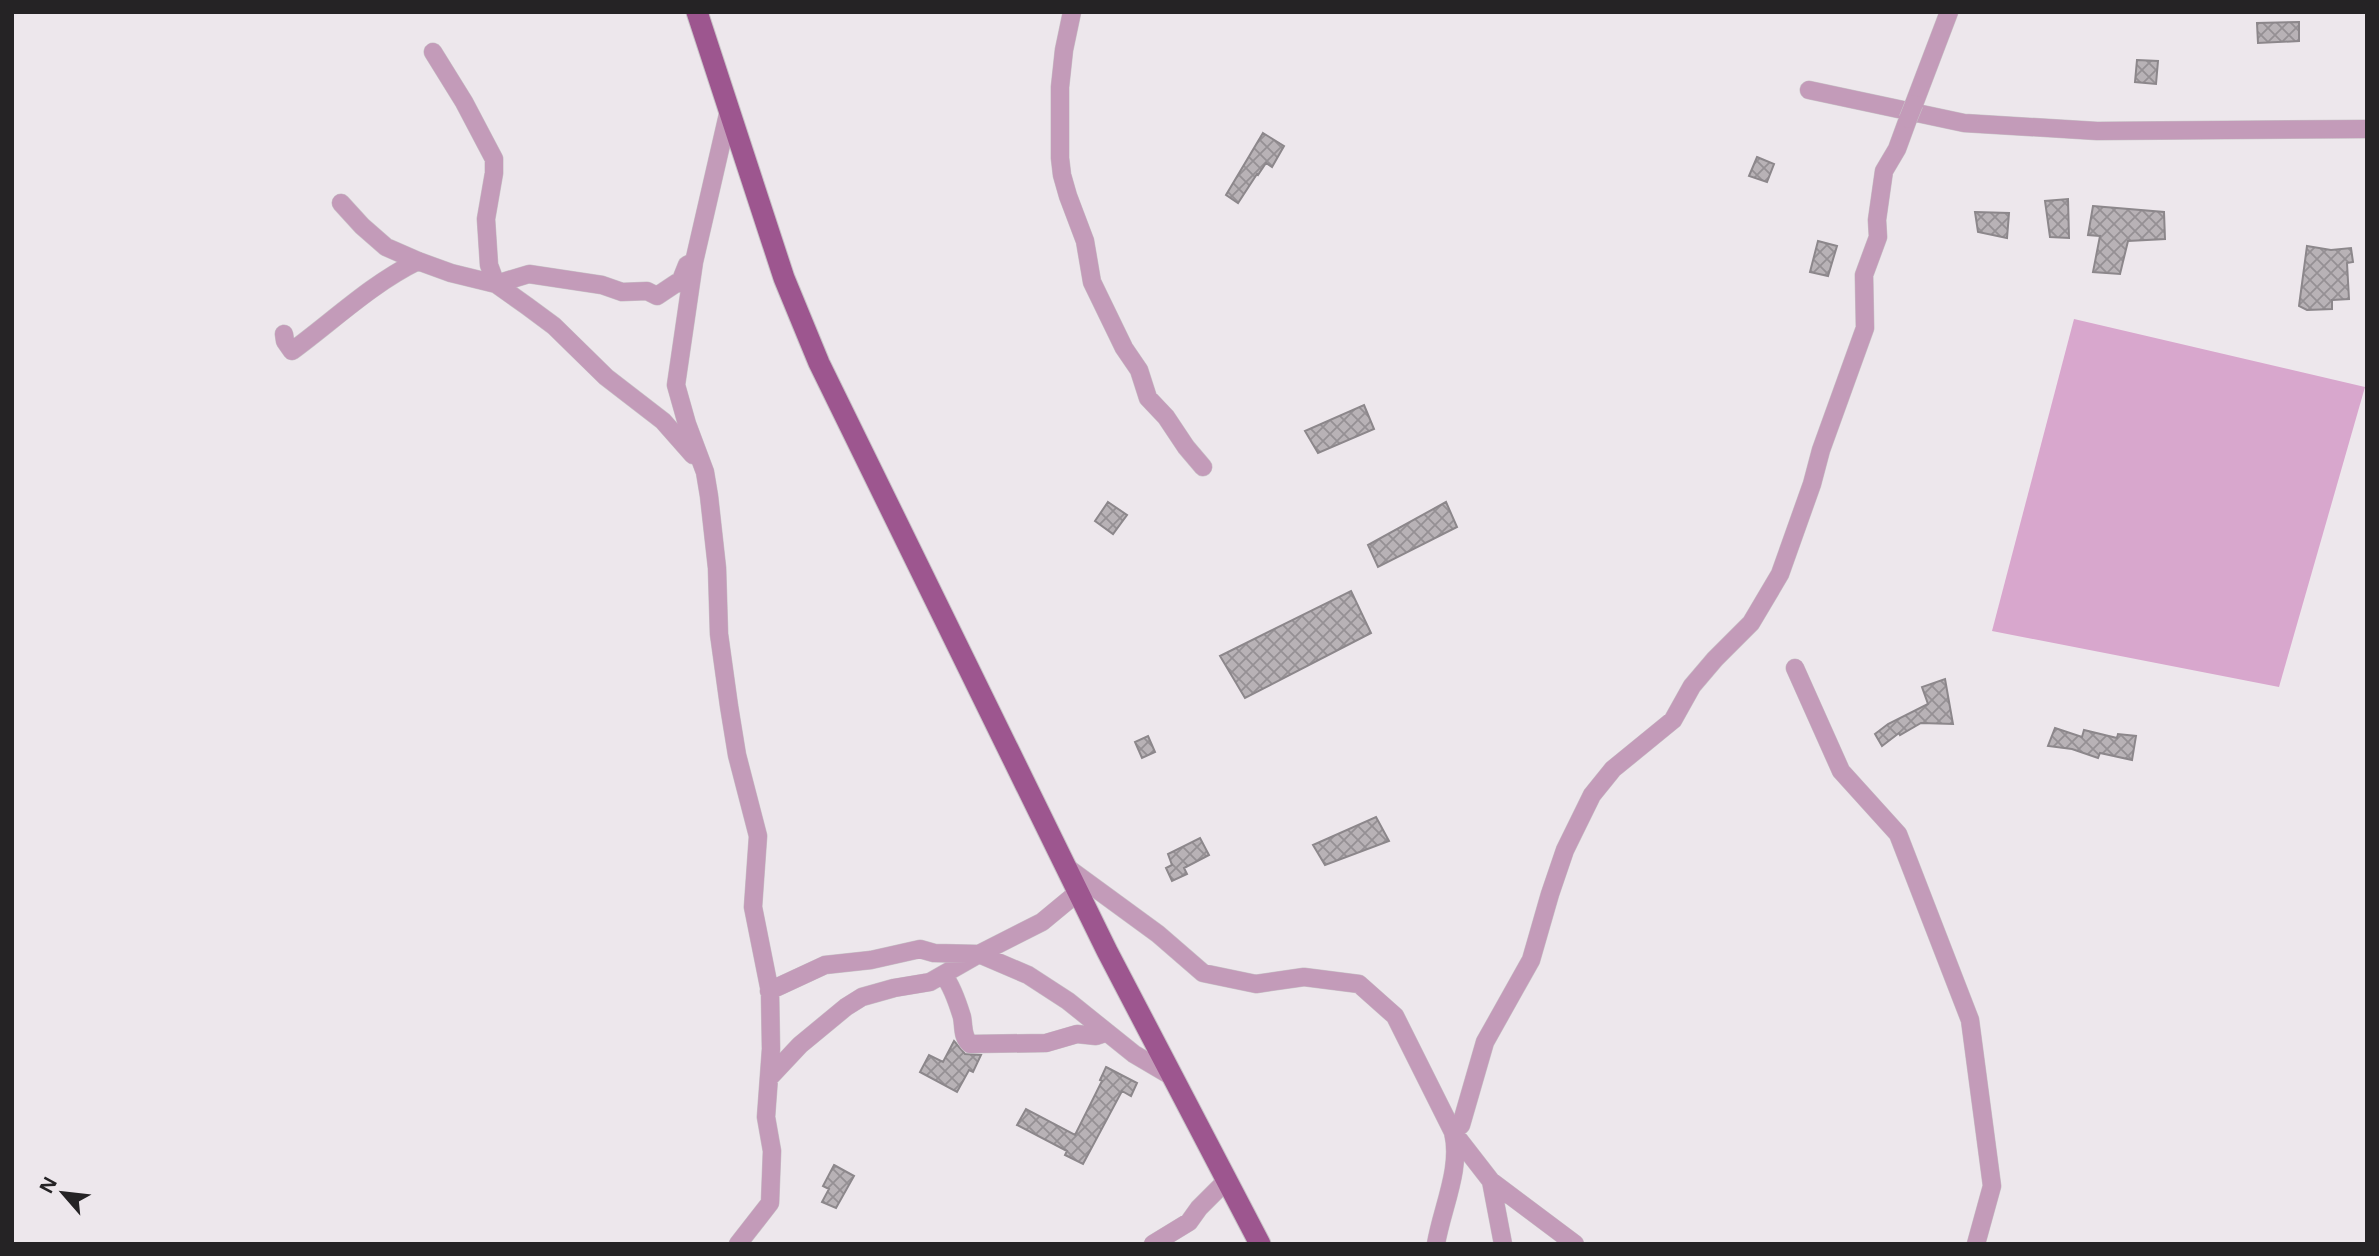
<svg xmlns="http://www.w3.org/2000/svg" width="2379" height="1256" viewBox="0 0 2379 1256" font-family="'Noto Sans',sans-serif">
<style>
.green{fill:#d8a7cd}
.building{fill:url(#building-cross-hatch);stroke:#8c878b;stroke-width:2}
.lines{fill:none;stroke-linecap:round;stroke-linejoin:round}
.street-casing{stroke:#c9c4c8;stroke-width:19}
.primary-casing{stroke:#c9c4c8;stroke-width:23}
.street{stroke:#c39bb9;stroke-width:18}
.primary{stroke:#9d568f;stroke-width:21}
.street-bridge-casing{stroke:#c9c4c8;stroke-width:19;stroke-linecap:butt}
.street-bridge{stroke:#c39bb9;stroke-width:18}
</style>
<defs>
<pattern id="building-cross-hatch" width="8" height="8" patternUnits="userSpaceOnUse" patternTransform="scale(1.75)"><rect width="8" height="8" fill="#b8b2b6"/><path d="M0 0l8 8M0 8l8-8" fill="none" stroke="#959094"/></pattern>
</defs>
<rect width="100%" height="100%" fill="#ede7ec"/>
<!-- green -->
<path class="green" d="M2074,319L2365,387L2279,687L1992,631Z"/>
<!-- building -->
<path class="building" d="M2299,22V41L2258,43L2257,23Z
M2137,60L2158,61L2156,84L2135,82Z
M1263,133L1284,146L1272,167L1266,163L1258,175L1257,174L1238,203L1226,195Z
M1757,157L1774,164L1767,182L1749,176Z
M2068,199L2069,238L2050,237L2045,201Z
M2093,206L2164,212L2165,239L2128,241L2120,274L2093,272L2100,236L2088,235Z
M1975,212L2009,213L2007,238L1978,232Z
M1818,241L1837,246L1828,276L1810,272Z
M2307,246L2331,250L2351,248L2353,262L2347,263L2349,299L2332,300V309L2307,310L2299,306Z
M1364,405L1374,429L1318,453L1305,431Z
M1108,502L1127,515L1113,534L1095,521Z
M1446,502L1457,527L1378,567L1368,545Z
M1351,591L1371,633L1245,698L1220,656Z
M1945,679L1953,724L1921,723L1900,735L1899,733L1882,746L1875,734L1888,724L1928,704L1922,687Z
M2055,728L2082,737L2084,730L2117,738L2118,734L2136,736L2132,760L2100,753L2098,758L2072,749L2048,746Z
M1148,736L1155,752L1142,758L1135,742Z
M1376,817L1389,841L1325,865L1313,845Z
M1200,838L1209,855L1184,868L1187,874L1172,881L1166,868L1172,865L1168,854Z
M954,1041L965,1054L981,1055L973,1072L969,1070L957,1092L920,1072L929,1055L943,1062Z
M1106,1067L1137,1083L1131,1096L1122,1091L1083,1164L1065,1155L1067,1151L1017,1125L1026,1109L1075,1135L1102,1081L1100,1080Z
M834,1165L854,1176L836,1208L822,1202L829,1189L823,1186Z"/>
<g class="lines">
<defs>
<path id="street" d="M1072,12L1064,50L1060,87V158L1062,175L1068,196L1085,241L1092,282L1124,348L1139,370L1148,398L1166,417L1186,447L1203,467
M433,52L464,102L494,159V173L486,219L489,265L496,284L529,274L602,285L622,292L647,291L657,296L681,280L687,265L691,263
M1809,90L1964,123L2097,131L2367,129
M1914,104L1949,12
M729,110L694,262L676,385L687,424L705,472L709,496L717,568L719,634L729,706L737,755L758,836L753,907L770,992L771,1049L766,1117L772,1151L770,1203L738,1244
M341,203L362,226L386,247L418,261L451,273L496,284L527,306L554,326L606,377L663,421L693,455
M284,334L285,341L292,351C333,321 371,284 418,261
M1795,668L1841,771L1898,834L1970,1020L1992,1186L1976,1244
M1065,866L1158,934L1203,973L1256,984L1304,977L1359,984L1395,1016L1453,1132L1491,1181L1503,1244
M944,976C952,986 958,1004 962,1017C964,1027 962,1037 970,1044L1046,1043L1077,1034L1096,1036L1105,1033
M769,991L825,965L871,960L920,949L934,953L979,954L1042,922L1071,898L1080,895
M769,1078L800,1045L846,1007L862,997L894,988L930,982L979,954L1028,975L1068,1001L1134,1054L1173,1077
M1491,1181L1575,1244
M1153,1244L1189,1222L1199,1208L1227,1180
M1436,1244C1442,1208 1462,1168 1453,1132L1461,1125L1485,1042L1531,960L1550,894L1565,850L1592,795L1613,769L1673,720L1692,686L1715,659L1751,623L1780,574L1812,484L1821,450L1865,328L1864,275L1878,237L1877,220L1884,171L1897,149L1908,119"/>
<path id="primary" d="M697,12L784,278L819,363L1107,951L1260,1244"/>
</defs>
<!-- street casing -->
<use href="#street" class="street-casing"/>
<!-- primary casing -->
<use href="#primary" class="primary-casing"/>
<!-- street -->
<use href="#street" class="street"/>
<!-- primary -->
<use href="#primary" class="primary"/>
<defs>
<path id="street-bridge" d="M1908,119L1914,104"/>
</defs>
<!-- street-bridge casing -->
<use href="#street-bridge" class="street-bridge-casing"/>
<!-- street-bridge -->
<use href="#street-bridge" class="street-bridge"/>
</g>
<!-- border -->
<rect width="2379" height="1256" fill="none" stroke="#252325" stroke-width="28"/>
<!-- north arrow -->
<g transform="translate(63 1193) rotate(298)" stroke="#ede7ec" stroke-width="5" paint-order="stroke">
<path d="M0-5L12 26L0 18L-12 26Z" fill="#252325"/>
<text y="-10" font-size="19" font-weight="bold" text-anchor="middle" fill="#252325">N</text>
</g>
</svg>
